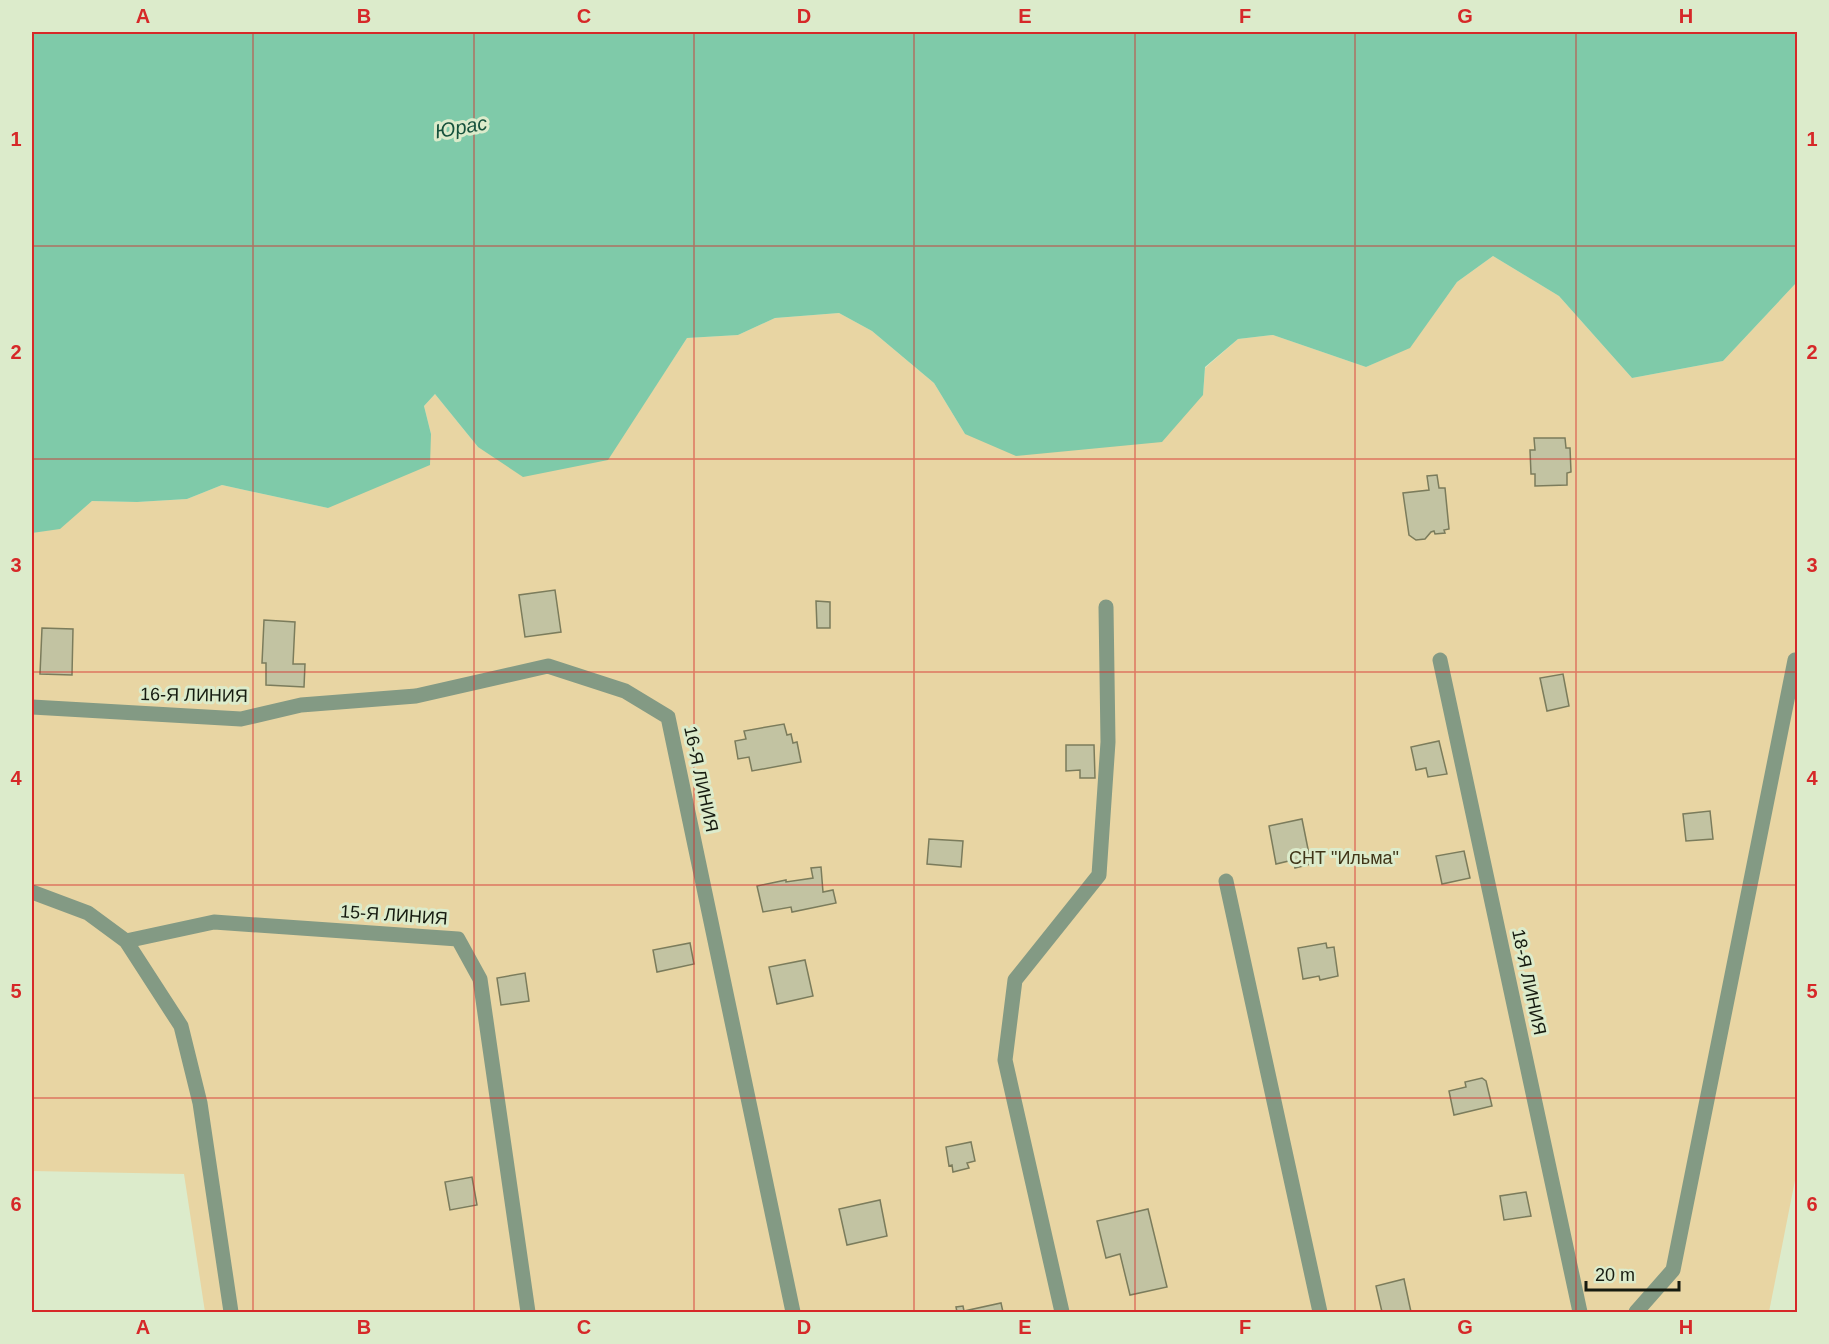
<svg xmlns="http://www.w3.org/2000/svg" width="1829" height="1344" viewBox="0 0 1829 1344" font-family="Arial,sans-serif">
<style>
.green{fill:#e8d5a3}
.water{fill:#7fcaa9}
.building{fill:#c2c3a2;stroke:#7b7c5c;stroke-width:1.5}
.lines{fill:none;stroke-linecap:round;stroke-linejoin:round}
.lane{stroke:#839a84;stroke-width:15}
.street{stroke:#839a84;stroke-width:15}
.grid{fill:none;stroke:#d62828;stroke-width:1.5;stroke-opacity:0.55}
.labels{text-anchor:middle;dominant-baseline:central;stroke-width:6;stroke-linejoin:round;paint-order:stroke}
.street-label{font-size:18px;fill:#161b10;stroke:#dcebcb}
.park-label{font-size:18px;fill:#403518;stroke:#dcebcb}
.water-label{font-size:20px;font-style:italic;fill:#16513c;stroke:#dcebcb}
.neatline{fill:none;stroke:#d62828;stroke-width:2}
.grid-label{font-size:20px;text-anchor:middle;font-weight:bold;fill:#d62828}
</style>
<rect width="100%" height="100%" fill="#dcebcb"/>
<!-- green -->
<path class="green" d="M1493,256L1559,296L1632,378L1723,361L1797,282L1798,1165L1769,1312H205L184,1174L32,1171V533L60,528L92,501L137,502L187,499L222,485L328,508L431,434L424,406L435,394L478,447L607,460L687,338L738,335L775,318L839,313L872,331L934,383L965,434L1203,395L1205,368L1238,339L1273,335L1366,367L1410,347L1457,282Z"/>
<!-- water -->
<path class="water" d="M32,32H1797V282L1723,361L1632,378L1559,296L1493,256L1457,282L1410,348L1366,367L1273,335L1238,339L1205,367L1203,395L1162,442L1016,456L965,434L934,383L872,331L839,313L775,318L738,335L687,338L608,460L523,477L478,447L435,394L424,406L431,434L430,465L328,508L222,485L187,499L137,502L92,501L60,529L32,533Z"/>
<!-- building -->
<path class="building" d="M1534,438H1565L1566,448H1570L1571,472L1567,473V485L1535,486V474H1531L1530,450H1535Z
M1437,475L1439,488H1445L1449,529L1444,530L1445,533L1435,534L1434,531L1431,532L1425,539L1416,540L1409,535L1403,493L1429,490L1427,476Z
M555,590L561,632L525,637L519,595Z
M816,601L830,602V628H817Z
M264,620L295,622L293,664H305L304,687L266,685V663H262Z
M42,628L73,629L72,675L40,674Z
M1563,674L1569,706L1547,711L1540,678Z
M784,724L787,735L791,734L793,743L797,742L801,762L752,771L749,757L738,759L735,741L746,739L744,731Z
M1439,741L1447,774L1428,777L1426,768L1416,770L1411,747Z
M1066,745H1094L1095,778H1080V770L1066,771Z
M1710,811L1713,839L1686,841L1683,814Z
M1302,819L1311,864L1295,868L1293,860L1276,864L1269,826Z
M929,839L963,841L961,867L927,864Z
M1464,851L1470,878L1442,884L1436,856Z
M821,867L823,892L833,890L836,903L792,912L791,907L763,912L757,886L786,880V882L813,878L811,868Z
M690,943L694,964L657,972L653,950Z
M1326,943L1327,948L1334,947L1338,976L1320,980L1319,976L1303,979L1298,948Z
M805,960L813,996L777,1004L769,967Z
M525,973L529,1001L501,1005L497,978Z
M1482,1078L1486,1081L1492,1106L1454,1115L1449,1091L1466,1087L1465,1082Z
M971,1142L975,1161L967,1163L969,1168L953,1172L952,1165L949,1166L946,1147Z
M472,1177L477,1205L450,1210L445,1182Z
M1526,1192L1531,1216L1504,1220L1500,1196Z
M880,1200L887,1236L847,1245L839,1209Z
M1148,1209L1167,1287L1130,1295L1120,1254L1106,1258L1097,1221Z
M1404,1279L1411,1312H1382L1376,1286Z
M1001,1303L1003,1312H957L956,1307L963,1306L964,1311Z"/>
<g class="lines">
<!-- lane -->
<path class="lane" d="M1440,660L1580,1312
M32,707L241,719L301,705L416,696L548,666L625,691L668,717L793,1312
M1226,881L1320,1312
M126,941L214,922L458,939L480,979L528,1312
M1062,1312L1005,1060L1015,980L1099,875L1108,742L1106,607
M1636,1312L1673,1270L1795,660"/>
<!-- street -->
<path class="street" d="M32,892L88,913L126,941L181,1026L200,1103L231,1312"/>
</g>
<!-- grid -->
<path class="grid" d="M253,32V1312M474,32V1312M694,32V1312M914,32V1312M1135,32V1312M1355,32V1312M1576,32V1312M32,246H1798M32,459H1798M32,672H1798M32,885H1798M32,1098H1798"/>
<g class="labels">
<!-- street labels -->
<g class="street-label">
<text transform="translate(194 695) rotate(1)">16-Я ЛИНИЯ</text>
<text transform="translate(701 779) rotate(78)">16-Я ЛИНИЯ</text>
<text transform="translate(394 915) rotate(4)">15-Я ЛИНИЯ</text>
<text transform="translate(1529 982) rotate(78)">18-Я ЛИНИЯ</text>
</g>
<!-- park labels -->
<g class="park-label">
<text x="1344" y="858">СНТ "Ильма"</text>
</g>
<!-- water labels -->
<g class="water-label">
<text transform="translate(461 127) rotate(-10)">Юрас</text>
</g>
</g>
<!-- border -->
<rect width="1829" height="1344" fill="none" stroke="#dcebcb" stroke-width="66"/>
<!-- scale -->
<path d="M1586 1281v9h93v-9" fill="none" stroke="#161b10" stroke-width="3"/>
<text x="1595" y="1281" font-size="18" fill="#161b10" stroke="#dcebcb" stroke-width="4.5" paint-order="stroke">20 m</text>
<rect x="33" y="33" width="1763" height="1278" class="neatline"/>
<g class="grid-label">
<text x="143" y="23">A</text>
<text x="364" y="23">B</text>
<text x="584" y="23">C</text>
<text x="804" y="23">D</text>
<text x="1025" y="23">E</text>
<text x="1245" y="23">F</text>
<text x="1465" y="23">G</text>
<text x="1686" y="23">H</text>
<text x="16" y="146">1</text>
<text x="1812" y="146">1</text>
<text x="16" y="359">2</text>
<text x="1812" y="359">2</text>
<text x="16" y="572">3</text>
<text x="1812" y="572">3</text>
<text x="16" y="785">4</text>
<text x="1812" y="785">4</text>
<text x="16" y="998">5</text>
<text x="1812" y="998">5</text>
<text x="16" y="1211">6</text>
<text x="1812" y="1211">6</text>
<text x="143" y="1334">A</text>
<text x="364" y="1334">B</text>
<text x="584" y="1334">C</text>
<text x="804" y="1334">D</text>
<text x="1025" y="1334">E</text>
<text x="1245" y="1334">F</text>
<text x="1465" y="1334">G</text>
<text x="1686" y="1334">H</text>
</g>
</svg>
